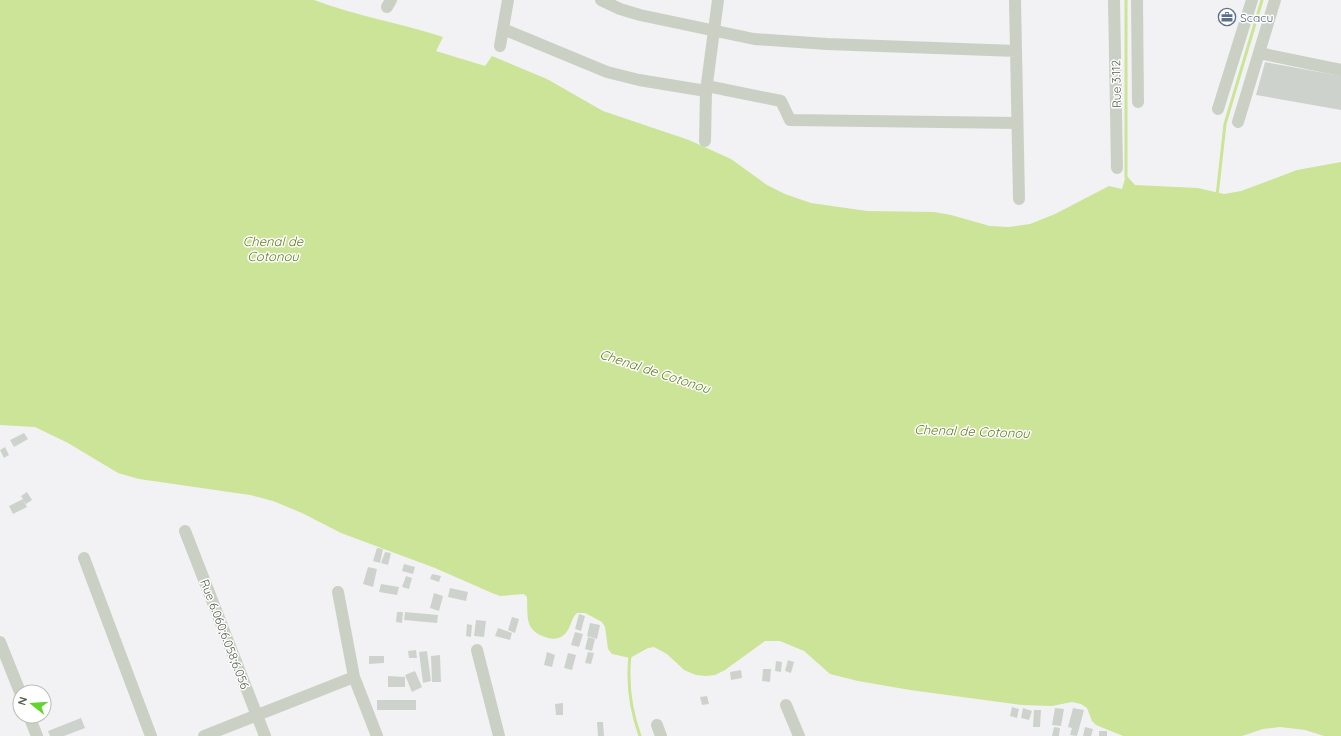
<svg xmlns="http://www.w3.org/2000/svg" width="1341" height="736" viewBox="0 0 1341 736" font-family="Quicksand,sans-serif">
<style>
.water{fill:#cce497}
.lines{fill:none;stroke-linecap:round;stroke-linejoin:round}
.stream{stroke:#cce497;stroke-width:3}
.building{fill:#cdd3cc}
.street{stroke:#cad1c4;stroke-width:12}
.labels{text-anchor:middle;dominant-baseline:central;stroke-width:3;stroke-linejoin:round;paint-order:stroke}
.service-label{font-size:12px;fill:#4e5e75;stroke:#fff;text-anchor:start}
.street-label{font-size:12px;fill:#535d4b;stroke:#fff}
.water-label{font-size:13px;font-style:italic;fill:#5d7c19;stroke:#fff}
</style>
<rect width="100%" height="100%" fill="#f2f2f4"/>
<!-- water -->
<path class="water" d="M0,0H314C356,16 400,23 443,37L436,51L485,66L492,56L547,79L603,111L689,140L731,159L767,185L785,194L811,203L867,211L934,212L951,215L990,226L1009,227L1030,224L1055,214L1109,186L1122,189L1126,175L1135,185L1198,188L1224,194L1241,191L1297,170L1341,162V736H1324L1305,730L1280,727L1263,729L1242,736H1123L1096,725L1092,721L1087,708L1081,704L1072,702L1052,706L1022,705L910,690L858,681L830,674L804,651L780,641H765L725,670L715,675L706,676L696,675L684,670L667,654L654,647L648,648L630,658L612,654L608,649L605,627L602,622L585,613H577C571,618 571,628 565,634C561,638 554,640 548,638C524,631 528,618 527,597L524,594L500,596L492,593L435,568L341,533L302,513L273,501L250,495L139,479L118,473L68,443L35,427L0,425Z"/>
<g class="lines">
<!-- stream -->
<path class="stream" d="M1126,0V177
M1217,196L1225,124L1262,0
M630,655C627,682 631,711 640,736"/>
</g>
<!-- building -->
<path class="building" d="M1265,62L1341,76V110L1256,95Z
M24,433L28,439L14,447L10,440Z
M5,447L9,455L4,458L0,450Z
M27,492L32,500L26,504L21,496Z
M23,499L27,507L13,514L9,506Z
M377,548L383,549L380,563L373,561Z
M385,552L391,553L388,565L381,563Z
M404,564L415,567L413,574L402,571Z
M368,567L377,569L373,587L363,584Z
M432,574L441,576L439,582L430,579Z
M406,576L412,578L409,589L402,587Z
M381,584L399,587L397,595L379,592Z
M450,588L468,592L466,601L448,597Z
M434,593L443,596L439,611L430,608Z
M397,612H403L402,623L396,622Z
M405,612L438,615L437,623L404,620Z
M579,614L585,616L581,631L575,629Z
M512,617L519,619L515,633L508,630Z
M476,620L486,621L484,637L474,636Z
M590,623L600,625L597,639L587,636Z
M467,624L472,625L471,637L466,636Z
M498,628L512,633L510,640L495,636Z
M575,632L583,634L579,647L571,645Z
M588,637L595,639L592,651L585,649Z
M416,650L417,658H409L408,651Z
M427,651L431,681L423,683L419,652Z
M547,652L555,655L552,667L544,665Z
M588,652L594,653L591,664L585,663Z
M568,653L576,655L572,670L564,668Z
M440,655L441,682H432L431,656Z
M369,656H384V663L369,664Z
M788,660L794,662L791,673L785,671Z
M776,661L782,662L781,672L775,671Z
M763,669H771L770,682L762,681Z
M741,670L742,678L731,680L730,672Z
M415,671L422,687L412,692L405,675Z
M388,676L405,677V687H388Z
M707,696L709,704L702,705L700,697Z
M377,700H416V710H377Z
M563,703V715H556L555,704Z
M1012,707L1019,709L1017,718L1010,716Z
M1023,708L1032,711L1029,720L1021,718Z
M1055,708L1064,709L1061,726L1052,725Z
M1073,708L1084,710L1077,736L1070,735L1072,728L1068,727Z
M1034,710H1041L1040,727H1033Z
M81,718L85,728L64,736H50L48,731Z
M597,722H603L604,736H598Z
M1054,727L1060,728L1059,736H1052Z
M1085,727L1093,729L1091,736H1083Z
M1099,731H1107V736H1099Z"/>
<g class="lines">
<!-- street -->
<path class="street" d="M601,0L620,9L640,15L754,39L827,44L1016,51
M1015,0L1019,199
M1114,0L1117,168
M1137,0L1138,102
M387,7L391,0
M503,29L607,72L639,80L706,91
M500,46L508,0
M1259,53L1341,70
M707,86L781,101L790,120L1017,123
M1218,109L1252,0
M1238,122L1275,0
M705,141L706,91L718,0
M185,531L265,736
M84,558L151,736
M338,592L354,677L377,736
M0,642L20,692
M477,650L499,736
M786,705L799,736
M29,716L37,736
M657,725L661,736
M204,736L354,677"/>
</g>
<!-- icons -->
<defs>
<symbol id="office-ring" viewBox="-11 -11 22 22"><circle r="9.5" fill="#fff" stroke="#5c6f8a" stroke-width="1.5"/><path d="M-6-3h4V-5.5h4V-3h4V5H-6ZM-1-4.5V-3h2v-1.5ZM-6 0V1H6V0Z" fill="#5c6f8a"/></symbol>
</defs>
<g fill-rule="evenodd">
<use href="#office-ring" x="1217" y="7" width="20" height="20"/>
</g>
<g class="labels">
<!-- service labels -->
<g class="service-label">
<text x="1240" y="17">Scacu</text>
</g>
<!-- street labels -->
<g class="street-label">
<text transform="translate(1116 84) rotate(-91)">Rue 3.112</text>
<text transform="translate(225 634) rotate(69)">Rue 6.060;6.058;6.056</text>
</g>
<!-- water labels -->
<g class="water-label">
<text x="273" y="241">Chenal de<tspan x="273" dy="15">Cotonou</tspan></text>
<text transform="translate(655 371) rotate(18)">Chenal de Cotonou</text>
<text transform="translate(972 431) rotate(2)">Chenal de Cotonou</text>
</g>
</g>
<!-- north arrow -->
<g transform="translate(32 704) rotate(287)"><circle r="19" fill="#ffffff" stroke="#babeb7"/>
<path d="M0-3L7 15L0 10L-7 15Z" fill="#63d32d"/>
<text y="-6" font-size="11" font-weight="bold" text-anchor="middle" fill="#535d4b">N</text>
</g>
</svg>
